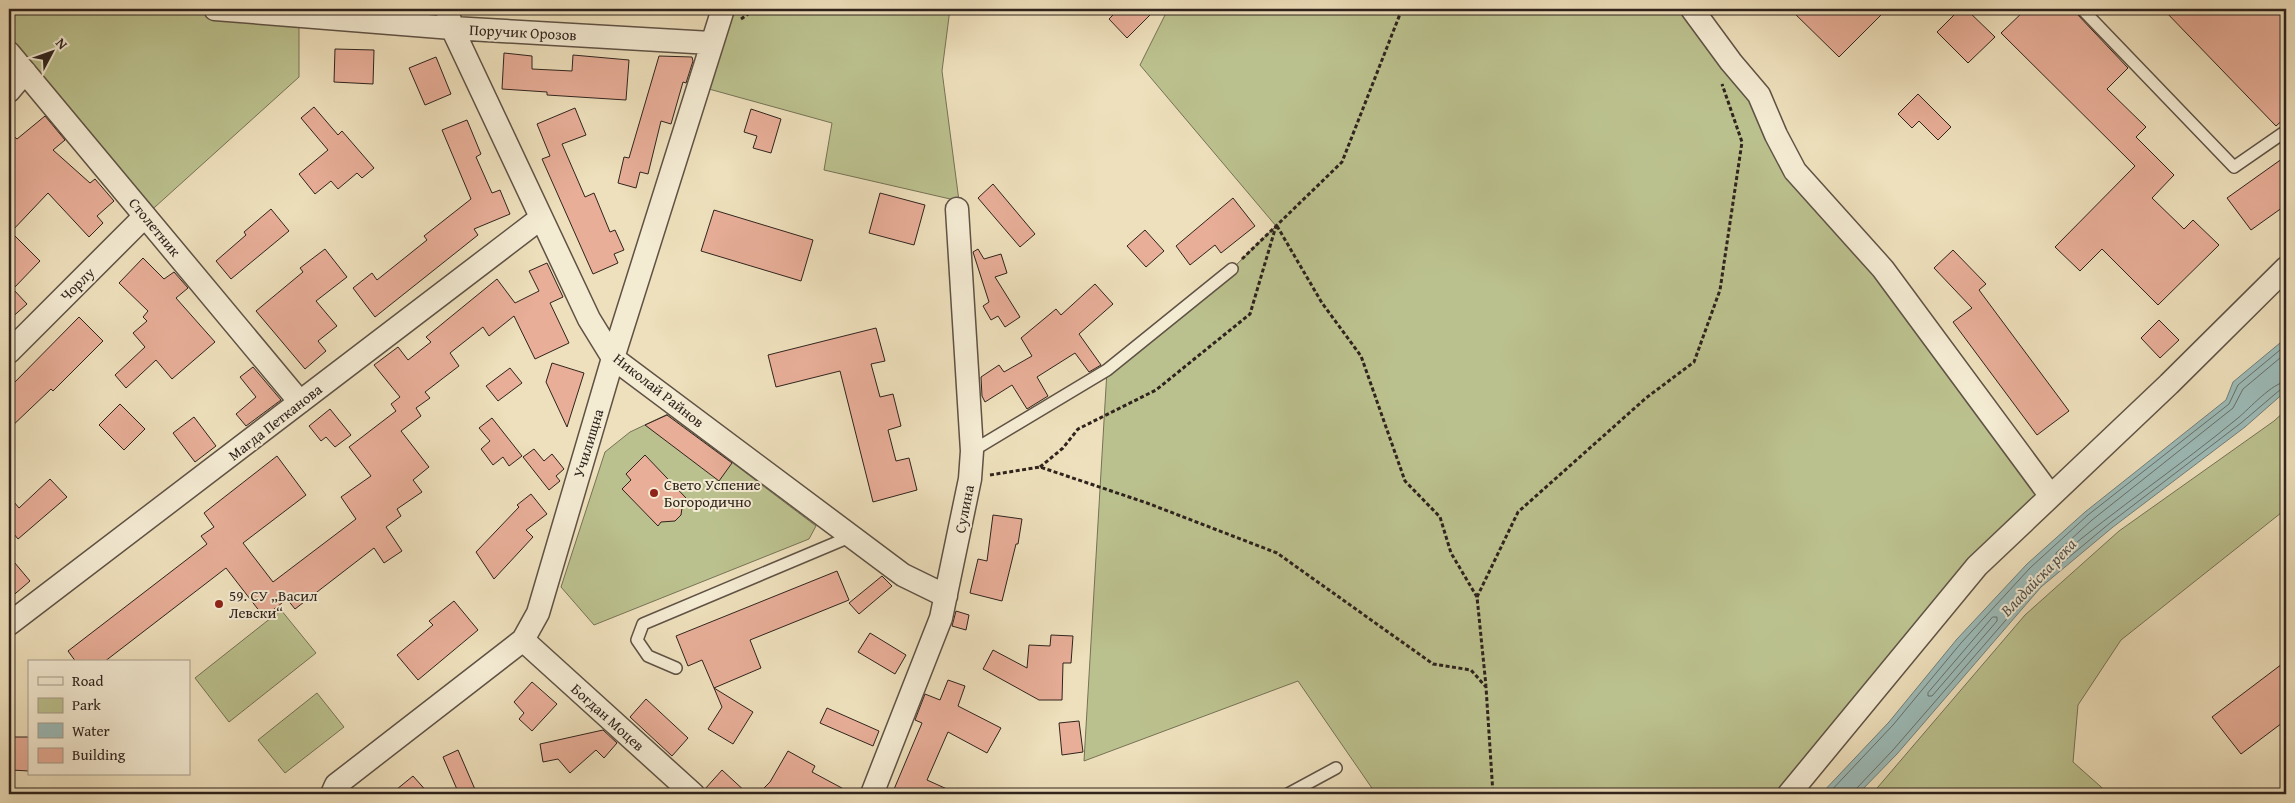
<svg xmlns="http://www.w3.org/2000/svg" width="2295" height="803" viewBox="0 0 2295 803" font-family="'Gentium Book Plus',serif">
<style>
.green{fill:#bbc18e;stroke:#757256}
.water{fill:#9cbbb8;stroke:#707e7a}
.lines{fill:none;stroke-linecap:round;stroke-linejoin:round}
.shore{stroke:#666f6a;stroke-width:1}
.building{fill:#e8ae98;stroke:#2f231d}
.service-casing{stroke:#5f5245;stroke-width:14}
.minor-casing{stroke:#5f5245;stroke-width:25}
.path{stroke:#2f231d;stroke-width:3;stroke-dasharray:4 2.5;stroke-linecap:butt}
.service{stroke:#f4ebd3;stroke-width:11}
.minor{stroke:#f4ebd3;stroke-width:22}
.poi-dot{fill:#8f2418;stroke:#f4ebd3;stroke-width:2}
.labels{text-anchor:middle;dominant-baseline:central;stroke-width:4;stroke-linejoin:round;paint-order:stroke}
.street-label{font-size:15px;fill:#2f231d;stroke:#f4ebd3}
.poi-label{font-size:15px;fill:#2f231d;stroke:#f4ebd3;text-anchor:start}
.water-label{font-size:16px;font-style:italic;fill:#50514c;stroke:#f4ebd3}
</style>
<rect width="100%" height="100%" fill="#eee0bc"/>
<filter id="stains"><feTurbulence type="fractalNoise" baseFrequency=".004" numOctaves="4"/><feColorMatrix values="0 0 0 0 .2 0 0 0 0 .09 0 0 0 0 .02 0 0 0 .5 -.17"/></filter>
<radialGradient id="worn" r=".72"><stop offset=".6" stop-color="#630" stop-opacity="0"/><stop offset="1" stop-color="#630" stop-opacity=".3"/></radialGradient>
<!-- green -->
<path class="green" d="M9,9H215L299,16V77L145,216L9,53Z
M723,9H950L942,71L959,201L824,170L832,123L698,86Z
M1168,9H1692L1776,135L2050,495L1789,794H1376L1298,681L1084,761L1107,370L1232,269L1276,226L1140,65Z
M2286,410V509L2121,640L2078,705L2073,762L2109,794H1872L2025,615L2119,531L2274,421Z
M668,414L816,526L809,539L594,625L561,587L605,452L630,432Z
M281,610L316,653L229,722L195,678Z
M317,693L344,727L285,773L258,740Z"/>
<!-- water -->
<path class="water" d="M2286,338V391L2245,427L2113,527L2041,587L1897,754L1858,794H1821L1889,722L1957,639L2027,564L2085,512L2226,400L2233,382Z"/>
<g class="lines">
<!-- shore -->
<path class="shore" d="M2286,353L2243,389L2233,408L2092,520L2056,553V556L2059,557C2117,508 2180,466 2238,418C2249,409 2273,382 2286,382
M1993,617H1997V621L1932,696H1928V693Z
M1828,794L1893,725L1961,643L2030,568L2088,515L2229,404L2238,385L2286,345
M1854,794L1856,789L1893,750L2038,583L2110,523L2241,423L2281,389L2286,388"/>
</g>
<!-- building -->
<path class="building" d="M1119,9H1156L1127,38L1109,19Z
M1790,9H1887L1839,57Z
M1960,9H1966L1995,37L1968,63L1937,32Z
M2026,9H2075L2077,14L2128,68L2107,89L2146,127L2136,137L2174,175L2152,198L2184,229L2193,220L2219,245L2158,305L2102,249L2080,271L2055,247L2135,166L2001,33Z
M2163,9H2286V117L2276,126Z
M335,49L374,50L373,84L334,82Z
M504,53L532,56V69L572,71L573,55L629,60L626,100L547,95V92L502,89Z
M659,56L692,57L693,61L686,83L683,82L671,124L661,121L648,174L640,172L636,188L618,183L624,157L629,158Z
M436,57L451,94L425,105L409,68Z
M1918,94L1951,127L1938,140L1919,121L1912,128L1898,114Z
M314,107L338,135L342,131L374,168L362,178L357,173L338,189L331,181L315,194L299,174L328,150L301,118Z
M575,108L586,135L562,144L585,197L594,193L610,232L615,230L624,250L614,254L618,263L593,274L542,159L550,156L537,124Z
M751,109L781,119L771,153L753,148L757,136L744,132Z
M45,116L65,140L53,150L90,183L95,179L114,201L97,216L103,223L89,237L48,193L11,232L40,261L13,289L27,304L9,320V132L17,139Z
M467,120L481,154L476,157L492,193L500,190L510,214L474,229L478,235L375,317L353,288L372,273L377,280L427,240L424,236L471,199L442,130Z
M2286,156V205L2251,230L2227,198Z
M993,184L1035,234L1020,247L978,198Z
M880,193L925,205L914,245L869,233Z
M1233,198L1255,226L1221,253L1215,245L1190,265L1176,246Z
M271,209L289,231L231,279L216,261L246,235L244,232Z
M714,210L813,240L801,281L701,251Z
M1145,230L1164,251L1146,267L1127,246Z
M325,249L347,277L316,301L337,326L318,341L326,351L305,369L256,311L303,272L300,268Z
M978,249L984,259L1001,254L1007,273L995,277L1020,317L1005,327L998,316L991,320L983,306L989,302L973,252Z
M1953,250L1986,284L1979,290L2069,411L2037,435L1953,322L1972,308L1934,268Z
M143,258L164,279L174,272L188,288L176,298L215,342L172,379L156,360L126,388L115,375L145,347L133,333L147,321L143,317L148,311L119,283Z
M547,263L563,297L550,303L569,343L535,359L514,316L489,336L483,327L450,353L459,366L425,392L430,398L416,408L421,416L401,431L429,467L413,480L422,492L397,509L401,516L386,527L402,551L384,563L374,548L295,609L287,599L264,617L226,568L104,662H76L68,651L207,544L201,536L214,527L204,513L277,456L306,495L243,543L273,582L356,519L341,497L371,476L349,447L396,411L391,404L400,397L374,365L398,347L408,360L431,342L426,337L497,279L515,303L539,291L529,271Z
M1095,284L1113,304L1079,334L1101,365L1089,372L1075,353L1037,377L1048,396L1027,409L1012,385L985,402L982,396L981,377L999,365L1004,372L1032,356L1021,338L1056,309L1061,315Z
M79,317L103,341L53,391L51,389L9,429V388Z
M2159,320L2179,340L2160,358L2141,338Z
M876,328L885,361L871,364L880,397L893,394L901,426L888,430L896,461L909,458L917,490L873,502L840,371L776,387L768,355Z
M552,363L584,373L567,427L546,382Z
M253,367L281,400L246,426L236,414L256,397L240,377Z
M510,368L522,383L498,401L486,386Z
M120,404L145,429L124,450L99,425Z
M330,409L351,435L335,447L326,437L321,441L309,426Z
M667,415L732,463L719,481L645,425Z
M194,417L216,446L195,462L173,433Z
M492,418L522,456L509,466L503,457L493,465L481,449L490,441L479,428Z
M534,449L544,461L552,454L564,469L556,476L560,481L549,490L523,457Z
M645,455L686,498L683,501L681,515L675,521L661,522L658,526L622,489L631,480L626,474Z
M50,479L67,497L18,539L9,528V496L19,508Z
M531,494L547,514L526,530L533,537L494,579L476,552L519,507L517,505Z
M993,515L1022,519L1018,544H1016L1002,601L970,593L978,559L987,561Z
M9,556L30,581L9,599Z
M837,571L849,600L750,640L761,668L714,688L702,660L688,666L676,636Z
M882,576L892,586L859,614L849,603Z
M454,601L478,630L418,680L397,655L433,625L429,621Z
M956,611L969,615L966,630L952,626Z
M870,633L906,655L895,674L858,652Z
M1051,635L1073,636L1071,663H1063L1062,700H1039L983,669L993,650L1027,668L1029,645L1050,646Z
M2286,661V720L2241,754L2212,717Z
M948,680L965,686L958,706L1001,728L987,753L948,732L927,780L958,794H892L922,723L915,720L925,694L940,700Z
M532,682L557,704L532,731L519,719L524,713L514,702Z
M714,688L753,712L733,744L708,729L722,707Z
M646,699L688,738L672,756L630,717Z
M827,708L879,731L873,746L820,723Z
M1079,721L1083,752L1062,755L1059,723Z
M603,730L617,743L604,758L596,750L570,773L558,759L543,762L540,744Z
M12,737H29V771L11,770Z
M458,750L477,794H459L443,757Z
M788,751L815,766L812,772L853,794H758L770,782Z
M722,770L748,794H706L705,789Z
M413,776L429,794H391Z"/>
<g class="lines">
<defs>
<path id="service" d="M2082,9L2234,167L2286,131
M972,451L1107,370L1232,269
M676,668L648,656L637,640L643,624L852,536
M1288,794L1336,768"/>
<path id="minor" d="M215,9L452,28L711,43
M447,9L452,28L589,319L613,358L903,575L946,596
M1692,9L1731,62L1759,95L1776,135L1795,171L1883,269L2050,495
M9,53L300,402
M9,91L25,72
M9,352L145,216
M9,624L541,218
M523,640L693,794
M332,794L336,785L523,640L538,613L613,358L723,9
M872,794L941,618L970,479L972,451L957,209
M1789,794L1977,566L2169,384L2286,268"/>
</defs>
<!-- service casing -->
<use href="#service" class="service-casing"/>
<!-- minor casing -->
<use href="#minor" class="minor-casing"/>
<!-- path -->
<path class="path" d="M741,19L755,9
M1277,226L1322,303L1361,356L1405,481L1440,517L1451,553L1477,597L1486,686
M1242,259L1342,162L1402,9
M1040,467L1063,448L1078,429L1156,390L1250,314L1276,226
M990,475L1040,467L1147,503L1277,553L1433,664L1471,670L1486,687L1493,794
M1477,597L1518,512L1646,398L1694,362L1720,290L1742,142L1722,84"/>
<!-- service -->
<use href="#service" class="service"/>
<!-- minor -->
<use href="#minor" class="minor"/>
</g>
<!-- markers -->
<g class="poi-dot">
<circle cx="654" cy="493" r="5"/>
<circle cx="219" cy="604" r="5"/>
</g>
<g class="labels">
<!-- street labels -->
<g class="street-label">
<text transform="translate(523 32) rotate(3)">Поручик Орозов</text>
<text transform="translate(155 227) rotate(50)">Столетник</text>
<text transform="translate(77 284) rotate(-45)">Чорлу</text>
<text transform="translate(659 390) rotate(38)">Николай Райнов</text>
<text transform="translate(275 422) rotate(-38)">Магда Петканова</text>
<text transform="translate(588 443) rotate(-73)">Училищна</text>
<text transform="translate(964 509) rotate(-79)">Сулина</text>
<text transform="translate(608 717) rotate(42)">Богдан Моцев</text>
</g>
<!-- poi labels -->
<g class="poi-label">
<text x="664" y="484">Свето Успение<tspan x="664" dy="17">Богородично</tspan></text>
<text x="229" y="595">59. СУ „Васил<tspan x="229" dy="17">Левски“</tspan></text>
</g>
<!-- water labels -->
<g class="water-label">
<text transform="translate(2038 577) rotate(-46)">Владайска река</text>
</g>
</g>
<!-- margin -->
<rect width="2295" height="803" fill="none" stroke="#eee0bc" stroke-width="30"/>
<rect x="10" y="10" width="2275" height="783" fill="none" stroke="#2f231d" stroke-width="2.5"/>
<rect x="15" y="15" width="2265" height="773" fill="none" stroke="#2f231d"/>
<!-- legend -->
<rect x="28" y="660" width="162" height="115" fill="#f4ebd3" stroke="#a59b8a"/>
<rect x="38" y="677" width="25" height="8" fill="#f4ebd3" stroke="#a59b8a"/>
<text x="72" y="686" font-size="15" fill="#2f231d">Road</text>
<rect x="38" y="698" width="25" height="15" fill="#bbc18e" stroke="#a59b8a"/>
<text x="72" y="710" font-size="15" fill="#2f231d">Park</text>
<rect x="38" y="723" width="25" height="15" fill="#9cbbb8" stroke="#a59b8a"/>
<text x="72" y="736" font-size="15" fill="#2f231d">Water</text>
<rect x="38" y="748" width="25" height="15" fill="#e8ae98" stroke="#a59b8a"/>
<text x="72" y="760" font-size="15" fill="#2f231d">Building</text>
<!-- north arrow -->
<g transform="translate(52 52) rotate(49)" stroke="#f4ebd3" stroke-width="4" paint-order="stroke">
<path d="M0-4L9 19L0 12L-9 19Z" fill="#2f231d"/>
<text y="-8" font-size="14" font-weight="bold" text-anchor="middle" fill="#2f231d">N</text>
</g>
<rect width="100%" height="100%" filter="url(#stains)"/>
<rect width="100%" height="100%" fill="url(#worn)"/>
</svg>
